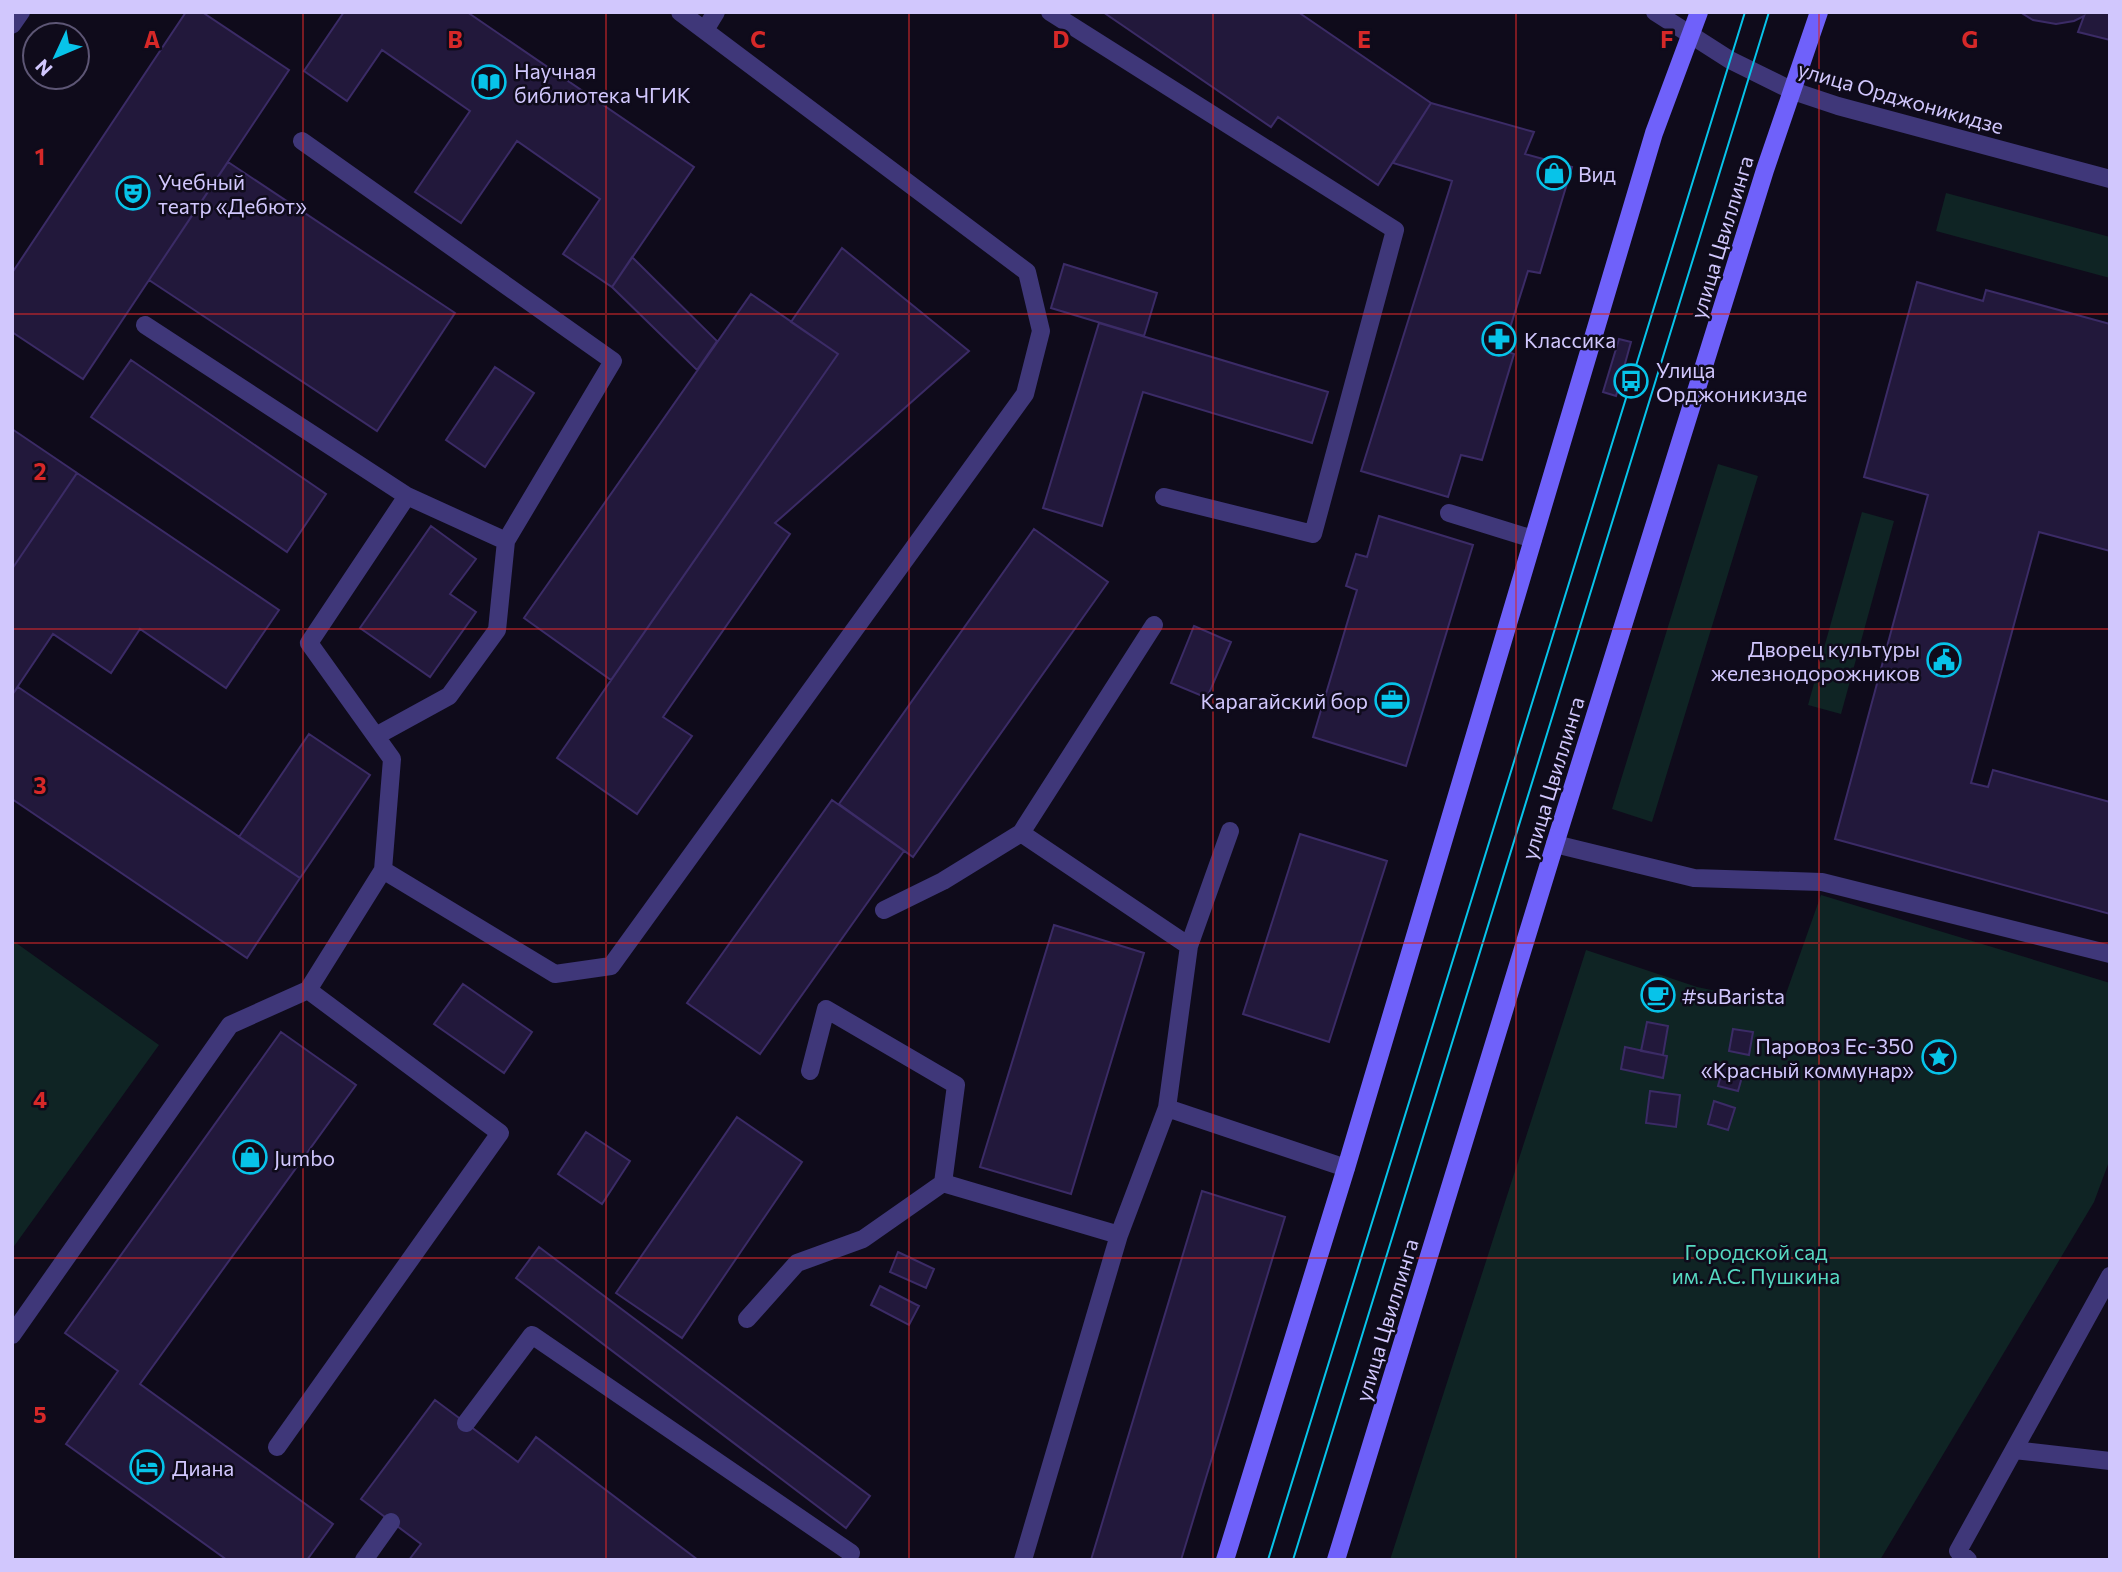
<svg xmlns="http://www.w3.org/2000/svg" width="2122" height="1572" viewBox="0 0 2122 1572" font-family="Commissioner,sans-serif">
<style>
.green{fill:#0f2424}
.building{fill:#22183b;stroke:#3b2b66;stroke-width:2}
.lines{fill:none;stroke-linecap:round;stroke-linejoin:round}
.service{stroke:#3f3779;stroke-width:18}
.minor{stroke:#3f3779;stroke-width:18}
.secondary{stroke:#6f61fa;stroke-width:18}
.tram{stroke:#07c3e9;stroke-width:2}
.grid{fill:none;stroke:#d62828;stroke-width:2;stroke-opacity:0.55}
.labels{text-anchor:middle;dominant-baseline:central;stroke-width:5;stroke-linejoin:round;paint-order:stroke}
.poi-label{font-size:21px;fill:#d1c7fd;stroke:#0f0b1b;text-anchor:start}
.street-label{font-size:21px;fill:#d1c7fd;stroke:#0f0b1b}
.park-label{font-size:21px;fill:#56dac2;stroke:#0f0b1b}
.grid-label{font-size:23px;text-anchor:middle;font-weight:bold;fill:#d62828;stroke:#0f0b1b;stroke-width:5;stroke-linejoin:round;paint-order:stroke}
</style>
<rect width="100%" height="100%" fill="#0f0b1b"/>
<!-- green -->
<path class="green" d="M1946,193L2110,237V278L1936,231Z
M1718,464L1758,476L1652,822L1612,809Z
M1862,512L1894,521L1841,714L1808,705Z
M1821,895L2110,983V1159L2094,1202L1880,1560H1390L1586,950L1697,987L1782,1005Z
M12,940L159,1045L12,1249Z"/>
<!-- building -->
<path class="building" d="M186,12H202L289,70L83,379L12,332V273Z
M344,12H467L694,167L612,287L563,254L600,199L517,141L461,223L415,192L470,111L382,50L347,101L304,71Z
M1103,12H1298L1431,103L1378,185L1278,117L1271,127Z
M2020,12H2110V40L2078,32L2084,16L2074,21L2056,24L2033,20Z
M1431,103L1534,132L1525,154L1572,167L1540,273L1528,271L1503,350L1514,354L1482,460L1461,455L1448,497L1361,471L1452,181L1393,163Z
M228,162L455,313L377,431L149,280Z
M842,248L969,351L775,523L790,534L663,717L692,736L637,814L557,758L838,354L791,322Z
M632,257L717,341L697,370L612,287Z
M1064,264L1157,293L1144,336L1051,308Z
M1917,282L1983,301L1986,290L2110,324V551L2039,532L1971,783L1988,787L1993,770L2110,802V914L1835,839L1928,495L1864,477Z
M751,294L838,354L611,680L524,618Z
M1099,323L1328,392L1312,443L1143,392L1102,526L1043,508Z
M1619,339L1631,342L1616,396L1603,392Z
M131,360L326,494L287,552L91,417Z
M495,367L534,393L485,467L446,440Z
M12,429L77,473L12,569Z
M77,473L279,610L226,688L140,629L111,673L53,634L12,695V569Z
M1379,516L1473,545L1406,766L1313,737L1357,590L1346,586L1356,554L1367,557Z
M431,526L476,559L450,594L476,612L430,677L360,628Z
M1034,529L1108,582L913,857L839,804Z
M1194,626L1231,642L1207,698L1171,683Z
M18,687L300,878L247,958L12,799V695Z
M309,734L370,775L300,878L239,837Z
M832,800L904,851L760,1054L687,1003Z
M1300,834L1387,861L1329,1042L1243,1014Z
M1054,925L1144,953L1071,1194L980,1167Z
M1651,980L1671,986L1665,1008L1644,1002Z
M463,984L532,1032L504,1073L434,1024Z
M1647,1022L1668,1026L1663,1055L1641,1051Z
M1733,1029L1753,1032L1749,1055L1729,1051Z
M281,1032L356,1085L140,1384L333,1524L307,1560H227L66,1444L118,1371L65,1333Z
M1625,1047L1667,1056L1663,1078L1621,1069Z
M1724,1064L1744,1070L1738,1091L1718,1086Z
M1650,1091L1680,1095L1676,1127L1646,1123Z
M1714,1101L1735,1108L1728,1130L1708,1124Z
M737,1117L802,1162L682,1338L616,1293Z
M586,1132L630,1161L602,1204L558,1174Z
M1202,1191L1285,1217L1181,1560H1091Z
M539,1247L870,1496L846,1528L516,1278Z
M898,1252L934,1269L926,1288L890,1272Z
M880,1286L919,1306L909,1325L871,1305Z
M435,1400L518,1462L536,1437L698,1560H409L421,1544L361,1499Z"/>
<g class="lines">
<!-- service -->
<path class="service" d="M1050,12L1395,230L1313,534L1164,497
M12,25L21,12
M705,30L716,12
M302,141L613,361L506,541L407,496L309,643L392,759L383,870
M145,325L407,496
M1449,513L1533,539
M376,736L449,696L497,630L506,541
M1555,844L1694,878L1822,882L2110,954
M884,910L943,881L1021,833
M1189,946L1230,831
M810,1071L826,1009L956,1085L943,1183L1119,1235
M1167,1108L1346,1168
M747,1319L797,1263L863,1239L943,1183
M12,1335L230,1025L308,990L383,870L555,974L611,966L1025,394L1041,331L1027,272L680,12
M466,1423L532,1335L851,1553
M277,1447L500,1133L308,990
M2014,1450L2110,1461
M364,1560L391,1522
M1023,1560L1119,1235L1167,1108L1189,946L1021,833L1154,625
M1968,1560L1958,1551L2110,1276"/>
<!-- minor -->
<path class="minor" d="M1655,12L1730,60L1793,91L1838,106L2110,179"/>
<!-- secondary -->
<path class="secondary" d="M1225,1560L1346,1168L1654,133L1699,12
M1336,1560L1555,844L1765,170L1819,12"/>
<!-- tram -->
<path class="tram" d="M1268,1560L1745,12
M1293,1560L1769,12"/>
</g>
<!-- grid -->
<path class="grid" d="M303,12V1560M606,12V1560M909,12V1560M1213,12V1560M1516,12V1560M1819,12V1560M12,314H2110M12,629H2110M12,943H2110M12,1258H2110"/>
<!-- icons -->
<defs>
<symbol id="library-ring" viewBox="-11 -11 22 22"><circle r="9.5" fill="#0f0b1b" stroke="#07c3e9" stroke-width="1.5"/><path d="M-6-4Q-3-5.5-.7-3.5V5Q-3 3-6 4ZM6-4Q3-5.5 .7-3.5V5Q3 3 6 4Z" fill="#07c3e9"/></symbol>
<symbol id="shop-ring" viewBox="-11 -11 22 22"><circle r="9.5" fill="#0f0b1b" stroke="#07c3e9" stroke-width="1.5"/><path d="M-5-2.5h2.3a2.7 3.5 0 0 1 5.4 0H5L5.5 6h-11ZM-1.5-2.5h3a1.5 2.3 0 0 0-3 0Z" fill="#07c3e9"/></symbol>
<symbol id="theatre-ring" viewBox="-11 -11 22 22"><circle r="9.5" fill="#0f0b1b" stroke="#07c3e9" stroke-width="1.5"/><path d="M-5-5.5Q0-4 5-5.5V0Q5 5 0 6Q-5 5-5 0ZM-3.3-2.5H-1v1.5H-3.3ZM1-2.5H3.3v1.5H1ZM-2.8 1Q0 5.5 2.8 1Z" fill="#07c3e9"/></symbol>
<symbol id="pharmacy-ring" viewBox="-11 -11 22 22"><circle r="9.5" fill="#0f0b1b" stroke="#07c3e9" stroke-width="1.5"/><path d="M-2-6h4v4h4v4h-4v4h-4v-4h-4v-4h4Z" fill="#07c3e9"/></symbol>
<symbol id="bus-ring" viewBox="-11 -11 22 22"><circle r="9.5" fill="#0f0b1b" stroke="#07c3e9" stroke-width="1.5"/><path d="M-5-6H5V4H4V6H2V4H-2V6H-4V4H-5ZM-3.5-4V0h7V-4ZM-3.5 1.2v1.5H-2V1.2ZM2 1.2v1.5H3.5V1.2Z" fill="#07c3e9"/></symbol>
<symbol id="civic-ring" viewBox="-11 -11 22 22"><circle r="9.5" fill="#0f0b1b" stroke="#07c3e9" stroke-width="1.5"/><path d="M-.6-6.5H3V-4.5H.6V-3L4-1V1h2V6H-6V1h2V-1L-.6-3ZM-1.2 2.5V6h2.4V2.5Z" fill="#07c3e9"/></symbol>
<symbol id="office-ring" viewBox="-11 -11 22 22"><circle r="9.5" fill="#0f0b1b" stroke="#07c3e9" stroke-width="1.5"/><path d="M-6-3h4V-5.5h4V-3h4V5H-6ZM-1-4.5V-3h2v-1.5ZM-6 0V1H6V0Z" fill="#07c3e9"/></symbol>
<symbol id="cafe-ring" viewBox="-11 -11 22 22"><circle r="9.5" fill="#0f0b1b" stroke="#07c3e9" stroke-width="1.5"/><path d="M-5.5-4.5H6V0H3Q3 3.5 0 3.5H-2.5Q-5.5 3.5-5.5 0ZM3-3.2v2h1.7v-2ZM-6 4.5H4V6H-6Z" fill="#07c3e9"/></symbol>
<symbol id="sight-ring" viewBox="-11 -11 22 22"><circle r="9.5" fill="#0f0b1b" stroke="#07c3e9" stroke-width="1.5"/><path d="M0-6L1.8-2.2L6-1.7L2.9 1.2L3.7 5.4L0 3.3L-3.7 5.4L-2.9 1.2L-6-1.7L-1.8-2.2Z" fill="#07c3e9"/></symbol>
<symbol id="hotel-ring" viewBox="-11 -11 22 22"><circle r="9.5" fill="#0f0b1b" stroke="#07c3e9" stroke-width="1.5"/><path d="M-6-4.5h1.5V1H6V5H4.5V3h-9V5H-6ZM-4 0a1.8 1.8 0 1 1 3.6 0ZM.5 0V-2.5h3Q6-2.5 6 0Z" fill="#07c3e9"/></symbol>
</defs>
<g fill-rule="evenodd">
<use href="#library-ring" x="470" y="63" width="38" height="38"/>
<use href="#shop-ring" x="1535" y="154" width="38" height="38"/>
<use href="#theatre-ring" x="114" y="174" width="38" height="38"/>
<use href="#pharmacy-ring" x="1480" y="320" width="38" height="38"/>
<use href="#bus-ring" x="1612" y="362" width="38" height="38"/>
<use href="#civic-ring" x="1925" y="641" width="38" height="38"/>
<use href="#office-ring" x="1373" y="681" width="38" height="38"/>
<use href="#cafe-ring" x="1639" y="976" width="38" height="38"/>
<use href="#sight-ring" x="1920" y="1038" width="38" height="38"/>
<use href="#shop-ring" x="231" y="1138" width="38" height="38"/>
<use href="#hotel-ring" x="128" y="1448" width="38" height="38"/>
</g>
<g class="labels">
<!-- poi labels -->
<g class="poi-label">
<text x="514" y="70">Научная<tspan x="514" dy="24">библиотека ЧГИК</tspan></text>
<text x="1578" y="173">Вид</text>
<text x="158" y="181">Учебный<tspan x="158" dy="24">театр «Дебют»</tspan></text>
<text x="1524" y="339">Классика</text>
<text x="1656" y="369">Улица<tspan x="1656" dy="24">Орджоникизде</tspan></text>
<text x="1920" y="648" text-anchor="end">Дворец культуры<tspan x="1920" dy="24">железнодорожников</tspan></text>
<text x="1368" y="700" text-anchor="end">Карагайский бор</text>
<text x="1682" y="995">#suBarista</text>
<text x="1914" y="1045" text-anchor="end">Паровоз Ес-350<tspan x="1914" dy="24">«Красный коммунар»</tspan></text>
<text x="274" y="1157">Jumbo</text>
<text x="172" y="1467">Диана</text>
</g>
<!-- street labels -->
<g class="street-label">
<text transform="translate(1901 97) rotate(16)">улица Орджоникидзе</text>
<text transform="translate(1721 237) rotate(-73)">улица Цвиллинга</text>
<text transform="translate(1552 778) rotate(-73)">улица Цвиллинга</text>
<text transform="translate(1386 1320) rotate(-73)">улица Цвиллинга</text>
</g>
<!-- park labels -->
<g class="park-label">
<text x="1756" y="1251">Городской сад<tspan x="1756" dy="24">им. А.С. Пушкина</tspan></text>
</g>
</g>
<g class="grid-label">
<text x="152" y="48">A</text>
<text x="455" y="48">B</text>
<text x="758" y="48">C</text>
<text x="1061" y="48">D</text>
<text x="1364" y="48">E</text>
<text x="1667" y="48">F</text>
<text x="1970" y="48">G</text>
<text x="40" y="165">1</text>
<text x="40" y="480">2</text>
<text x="40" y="794">3</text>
<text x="40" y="1108">4</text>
<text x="40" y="1423">5</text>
</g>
<!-- border -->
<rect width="2122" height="1572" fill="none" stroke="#d1c7fd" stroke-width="28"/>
<!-- north arrow -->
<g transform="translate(56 56) rotate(226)"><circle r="33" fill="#0f0b1b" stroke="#5d5675" stroke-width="2"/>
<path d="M0-5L12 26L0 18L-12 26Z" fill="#07c3e9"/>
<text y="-10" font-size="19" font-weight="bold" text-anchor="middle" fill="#d1c7fd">N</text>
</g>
</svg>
